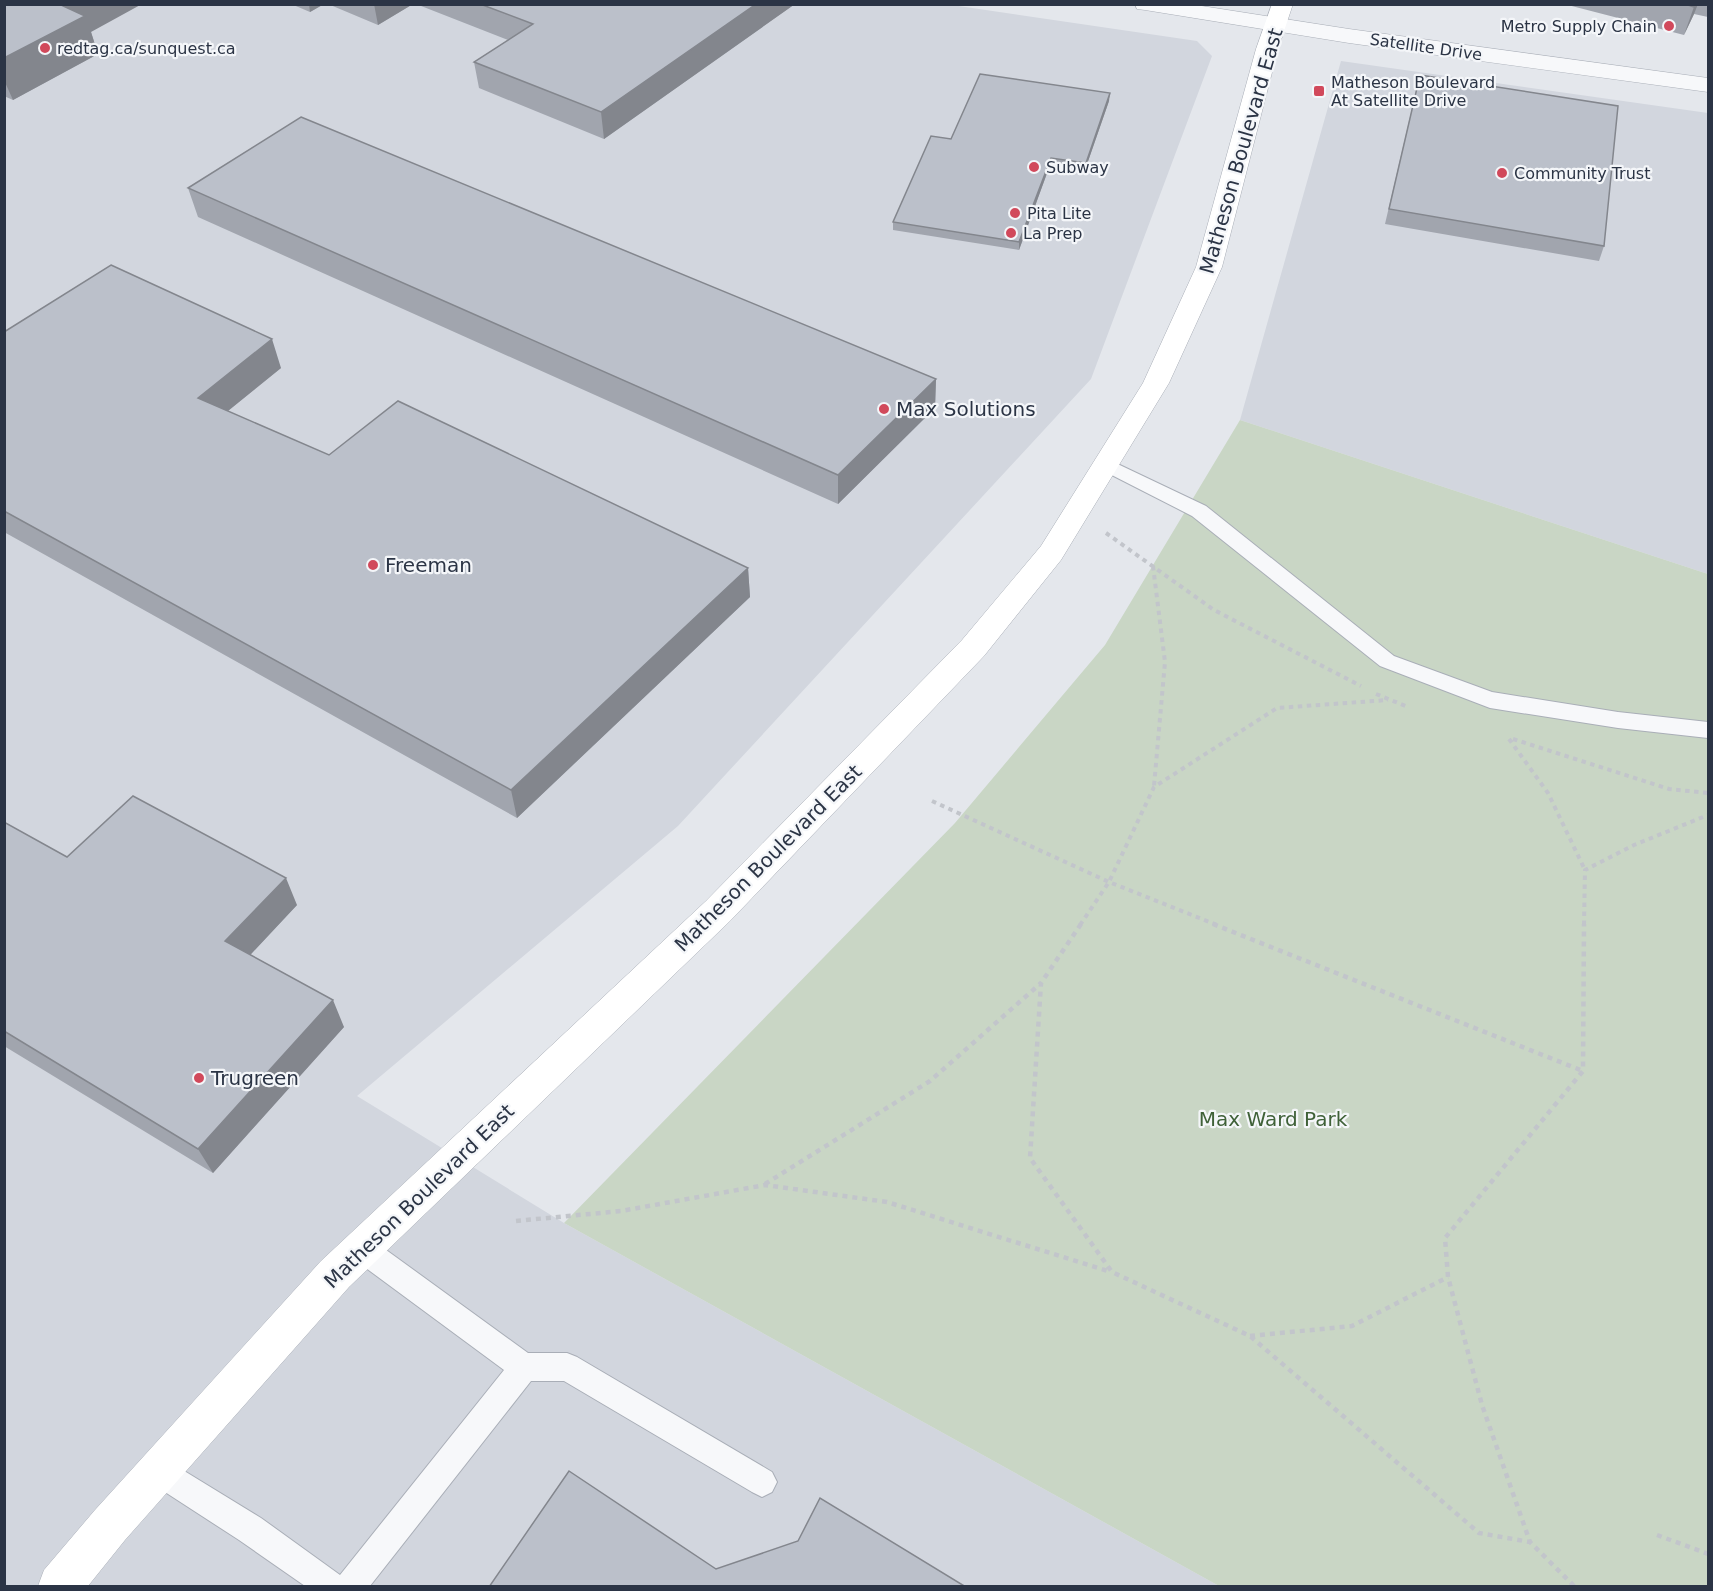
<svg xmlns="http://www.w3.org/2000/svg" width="1713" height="1591" viewBox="0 0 1713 1591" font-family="'DejaVu Sans',sans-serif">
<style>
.built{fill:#d2d6de}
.green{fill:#c9d6c5}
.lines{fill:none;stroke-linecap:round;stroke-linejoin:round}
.lane-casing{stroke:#a9aeb7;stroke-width:2}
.street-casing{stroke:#a9aeb7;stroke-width:1}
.secondary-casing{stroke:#a9aeb7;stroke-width:1}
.path-far1{stroke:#c2c5cb;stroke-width:4;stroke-dasharray:4.5 4.5;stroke-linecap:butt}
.path{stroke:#c2c5cb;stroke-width:4.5;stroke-dasharray:5 5;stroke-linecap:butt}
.lane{fill:#f7f8fa;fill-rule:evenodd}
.street{fill:#f7f8fa;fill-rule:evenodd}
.secondary{fill:#fff;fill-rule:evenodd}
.wall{fill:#a1a5ae}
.shaded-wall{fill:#83868d}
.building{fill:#bbc0ca;stroke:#83868d;stroke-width:1.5}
.poi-dot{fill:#d1495b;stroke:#f4f6f9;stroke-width:2}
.labels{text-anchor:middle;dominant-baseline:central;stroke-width:4.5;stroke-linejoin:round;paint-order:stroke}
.far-poi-label{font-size:16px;fill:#2b3445;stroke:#f4f6f9;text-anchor:start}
.far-street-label{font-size:16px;fill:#2b3445;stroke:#f4f6f9}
.street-label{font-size:20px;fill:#2b3445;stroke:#f4f6f9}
.poi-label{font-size:20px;fill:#2b3445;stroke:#f4f6f9;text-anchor:start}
.park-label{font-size:20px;fill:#3f6138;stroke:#f4f6f9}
</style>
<rect width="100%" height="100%" fill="#e4e7ec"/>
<!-- built -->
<path class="built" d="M945,4L1197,41L1212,56L1091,379L678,826L357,1096L564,1223L1219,1586H5V5Z
M1341,61L1708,113V574L1240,420Z"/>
<!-- green -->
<path class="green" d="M1240,420L1708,574V1586H1219L564,1223L955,823L1105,645Z"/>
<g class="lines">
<defs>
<path id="lane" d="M1105,458L1206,506L1394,656L1492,692L1618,712L1708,722V738L1618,728L1490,708L1380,666L1192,516L1098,468L1095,464L1098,460Z
M361,1235L371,1239L528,1353H567L577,1357L772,1472L777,1482L772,1492L762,1497L752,1492L564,1381H531L370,1586H305L239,1540L148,1481L143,1471L148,1461L158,1456L168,1461L261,1518L340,1575L504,1370L351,1257L347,1248L351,1239Z"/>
<path id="street" d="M1135,4H1189L1349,29L1708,78V92L1349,43L1145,10L1137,9Z"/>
<path id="secondary" d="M1272,4H1293L1278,49L1222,267L1169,383L1061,560L984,656L730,921L349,1287L125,1540L88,1586H38L44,1570L95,1510L321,1261L706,901L962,640L1041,546L1143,383L1196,267L1256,49Z"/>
</defs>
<!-- lane casing -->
<use href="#lane" class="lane-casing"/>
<!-- street casing -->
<use href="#street" class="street-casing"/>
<!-- secondary casing -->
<use href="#secondary" class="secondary-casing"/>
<!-- path-far1 -->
<path class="path-far1" d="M1106,533L1214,610L1361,686
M1153,566L1165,662L1154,786
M1376,694L1408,707
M1509,739L1548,793L1585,870
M1513,739L1669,789L1708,793
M932,801L1109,882L1217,925
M1080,925L1109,882L1154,787L1277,708L1388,700
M1584,925L1585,870L1634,845L1708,815"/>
<!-- path -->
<path class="path" d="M1081,924L1041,983L1030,1158L1112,1272L1250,1336L1479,1533L1530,1542
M1213,924L1583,1071
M765,1184L930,1081L1041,983
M516,1221L621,1211L765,1185L887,1202L1111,1272
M1250,1336L1352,1326L1448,1277
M1657,1535L1708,1554
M1574,1586L1530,1542L1482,1405L1448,1277L1445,1238L1583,1071L1584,924"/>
<!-- lane -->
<use href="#lane" class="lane"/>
<!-- street -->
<use href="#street" class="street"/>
<!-- secondary -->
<use href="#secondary" class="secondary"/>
</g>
<!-- wall -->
<path class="wall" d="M4,4L91,32L98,54L13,100L4,96Z
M291,4H324L310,12Z
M328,4H413L378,25Z
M416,4H795L604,139L479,88L474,62L508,40Z
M1564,4H1708V17L1694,14L1684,35Z
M1416,91L1604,246L1599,261L1385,224Z
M1109,101L1085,170L1050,165L1019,250L893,230V222L951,139Z
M188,188L936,379L935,408L838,504L198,217Z
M4,332L281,368L228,411L329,455L748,568L750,597L517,818L4,532Z
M4,822L67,857L297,905L250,955L344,1027L213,1173L4,1046Z"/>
<!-- shaded-wall -->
<path class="shaded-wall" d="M58,4H142L91,32L98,54L13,100L4,80V58Z
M309,4H324L310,12Z
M374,4H413L378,25Z
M756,4H795L604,139L601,112Z
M1695,4H1698L1694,14L1684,35Z
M1110,93L1109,101L1085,170L1086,163Z
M1051,158L1050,165L1019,250V242Z
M272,339L281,368L208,427L198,398Z
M936,379L935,408L838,504V475Z
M748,568L750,597L517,818L511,790Z
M286,878L297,905L238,968L225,941Z
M333,1000L344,1027L213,1173L198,1149Z"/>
<!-- building -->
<path class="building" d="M4,4H59L85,16L4,58Z
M480,4H756L601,112L474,62L533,24Z
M1685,4H1695L1694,7Z
M980,74L1110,93L1086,163L1051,158L1019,242L893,222L931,136L951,139Z
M1420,75L1618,106L1604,246L1389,209Z
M301,117L936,379L838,475L188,188Z
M111,265L272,339L198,398L329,455L398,401L748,568L511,790L4,511V332Z
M133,796L286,878L225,941L333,1000L198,1149L4,1031V822L67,857Z
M569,1471L716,1569L798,1541L820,1498L966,1587H489Z"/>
<!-- markers -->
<g class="poi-dot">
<circle cx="1669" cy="26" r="6"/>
<circle cx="45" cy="48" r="6"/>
<rect x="1313" y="85" width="12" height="12" rx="3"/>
<circle cx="1034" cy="167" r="6"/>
<circle cx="1502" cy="173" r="6"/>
<circle cx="1015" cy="213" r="6"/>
<circle cx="1011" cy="233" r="6"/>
<circle cx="884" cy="409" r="6"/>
<circle cx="373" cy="565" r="6"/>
<circle cx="199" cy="1078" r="6"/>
</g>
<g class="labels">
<!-- far-poi labels -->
<g class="far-poi-label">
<text x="1657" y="26" text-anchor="end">Metro Supply Chain</text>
<text x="57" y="48">redtag.ca/sunquest.ca</text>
<text x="1331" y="82">Matheson Boulevard<tspan x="1331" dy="18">At Satellite Drive</tspan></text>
<text x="1046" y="167">Subway</text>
<text x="1514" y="173">Community Trust</text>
<text x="1027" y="213">Pita Lite</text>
<text x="1023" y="233">La Prep</text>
</g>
<!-- far-street labels -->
<g class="far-street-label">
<text transform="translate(1426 47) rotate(8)">Satellite Drive</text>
</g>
<!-- street labels -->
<g class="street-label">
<text transform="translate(1241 151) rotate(-74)">Matheson Boulevard East</text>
<text transform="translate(768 858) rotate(-45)">Matheson Boulevard East</text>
<text transform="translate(419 1196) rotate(-44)">Matheson Boulevard East</text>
</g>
<!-- poi labels -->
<g class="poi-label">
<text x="896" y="409">Max Solutions</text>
<text x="385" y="565">Freeman</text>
<text x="211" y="1078">Trugreen</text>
</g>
<!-- park labels -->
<g class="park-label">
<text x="1273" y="1119">Max Ward Park</text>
</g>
</g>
<!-- border -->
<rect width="1713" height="1591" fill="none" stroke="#2b3445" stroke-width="12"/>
</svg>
